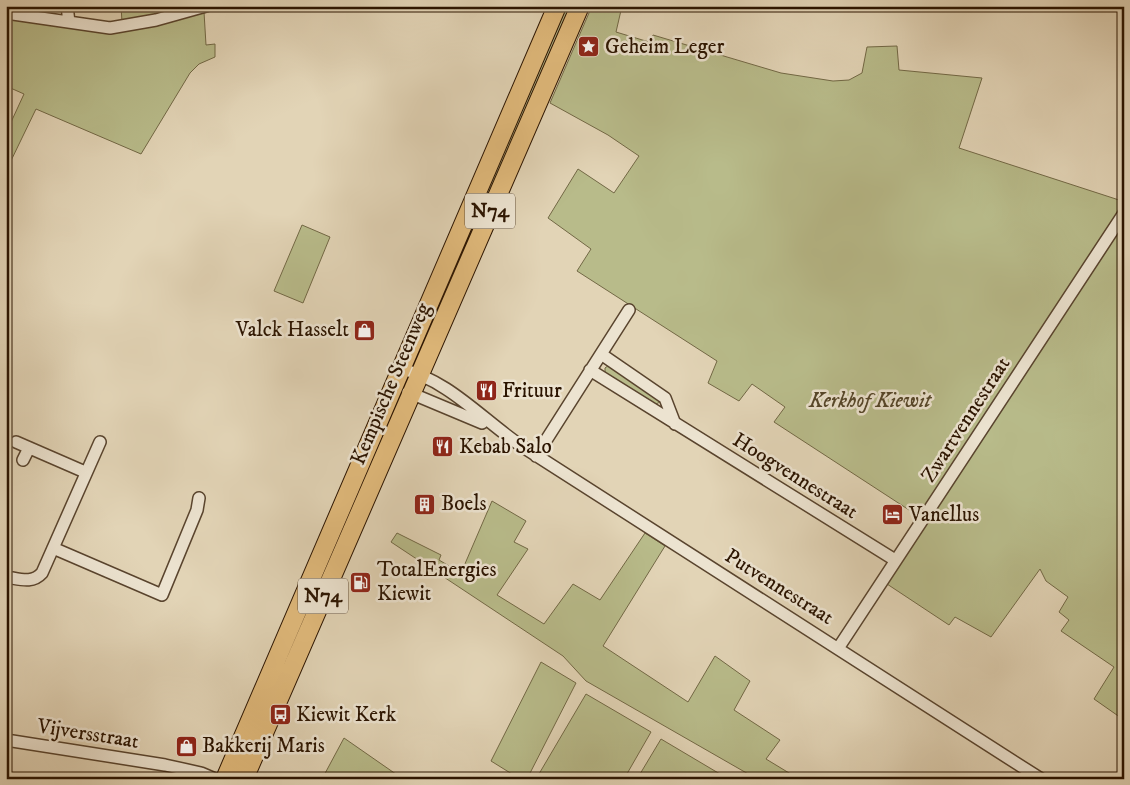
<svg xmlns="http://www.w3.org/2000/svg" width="1130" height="785" viewBox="0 0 1130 785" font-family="'IM FELL DW Pica',serif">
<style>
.green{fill:#b8bb8a;stroke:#726845}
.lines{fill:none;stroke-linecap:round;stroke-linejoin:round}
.street-casing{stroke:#59442e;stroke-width:14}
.primary-casing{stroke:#2b1400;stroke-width:20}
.street{stroke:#ece3d0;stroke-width:11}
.primary{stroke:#e1ba7b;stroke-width:18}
.labels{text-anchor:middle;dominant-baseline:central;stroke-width:5;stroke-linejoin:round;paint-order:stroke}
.shield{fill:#ece3d0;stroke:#65523e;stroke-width:1}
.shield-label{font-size:20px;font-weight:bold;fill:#2b1400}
.poi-label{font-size:21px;fill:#2b1400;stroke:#ece3d0;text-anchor:start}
.street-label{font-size:21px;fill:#2b1400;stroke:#ece3d0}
.park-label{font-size:21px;font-style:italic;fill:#554629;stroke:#ece3d0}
</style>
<rect width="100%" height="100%" fill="#e2d4b6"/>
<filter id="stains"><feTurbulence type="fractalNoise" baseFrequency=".004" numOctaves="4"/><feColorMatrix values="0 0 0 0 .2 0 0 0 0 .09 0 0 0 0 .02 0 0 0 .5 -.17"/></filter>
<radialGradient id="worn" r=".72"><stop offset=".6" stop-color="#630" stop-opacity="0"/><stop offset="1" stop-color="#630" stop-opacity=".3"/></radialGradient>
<!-- green -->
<path class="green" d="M121,6H178L179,9L122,22Z
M563,6H574L441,306L451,272Z
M592,6H622L616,32L649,42L653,35L781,73L833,81L849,80L862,73L867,47L897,46L899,70L982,78L959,148L1119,200L1124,198V720L1094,699L1114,667L1061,631L1069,620L1059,612L1068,597L1046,581L1040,569L991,637L955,617L949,625L887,584L926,521L774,422L785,407L752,384L739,401L708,383L717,361L577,271L591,249L548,218L578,169L614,193L639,156L608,135L550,103Z
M204,12L206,45L215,44V57L199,64L190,73L141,154L36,109L6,171V133L24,94L6,86L9,55L6,54V19L65,26L168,22Z
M302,225L330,237L303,303L274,291Z
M609,365L662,399L660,402L656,404L605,373V368Z
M492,501L526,521L514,542L528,549L497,595L544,624L573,584L600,600L645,533L665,546L603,646L688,702L715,656L750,681L734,710L780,740L766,759L799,779H757L586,681L563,656L391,542L397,533L441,555L439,560L461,573Z
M541,662L576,683L527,779H520L491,761Z
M586,694L651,732L624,779H536Z
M344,738L403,779H322Z
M661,739L720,774L717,779H637Z"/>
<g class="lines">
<defs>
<path id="street" d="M67,6L69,22
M6,13L110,28L156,20L206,6
M601,354L665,398L675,424
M401,369C447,379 482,419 520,445L1041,779
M590,370L895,560
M408,392L482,423
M16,442L85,472
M536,456L629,310
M23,460L29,448
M53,548L162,595L197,510L199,498
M6,577C20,579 32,584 42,573L100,442
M839,647L1124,213
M6,740L165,765L201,773L215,779"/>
<path id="primary" d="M225,779L557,6
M244,779L580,6"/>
</defs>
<!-- street casing -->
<use href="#street" class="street-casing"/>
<!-- primary casing -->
<use href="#primary" class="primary-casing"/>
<!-- street -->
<use href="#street" class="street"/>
<!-- primary -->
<use href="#primary" class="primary"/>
</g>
<!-- icons -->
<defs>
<symbol id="sight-square" viewBox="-11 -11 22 22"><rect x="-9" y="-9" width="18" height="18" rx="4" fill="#8f2418" stroke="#ece3d0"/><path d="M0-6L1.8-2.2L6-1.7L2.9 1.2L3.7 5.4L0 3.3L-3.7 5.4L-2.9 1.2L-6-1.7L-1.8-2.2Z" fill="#fff"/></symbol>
<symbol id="shop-square" viewBox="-11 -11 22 22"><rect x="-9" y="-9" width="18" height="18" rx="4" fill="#8f2418" stroke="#ece3d0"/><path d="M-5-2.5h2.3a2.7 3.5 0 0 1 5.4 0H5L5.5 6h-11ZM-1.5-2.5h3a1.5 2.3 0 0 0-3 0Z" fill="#fff"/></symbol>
<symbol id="restaurant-square" viewBox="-11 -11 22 22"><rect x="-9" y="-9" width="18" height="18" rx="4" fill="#8f2418" stroke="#ece3d0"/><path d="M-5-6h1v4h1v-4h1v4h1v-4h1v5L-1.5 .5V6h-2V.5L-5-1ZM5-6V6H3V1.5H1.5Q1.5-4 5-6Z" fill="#fff"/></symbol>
<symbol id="building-square" viewBox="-11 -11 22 22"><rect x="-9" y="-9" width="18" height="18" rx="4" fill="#8f2418" stroke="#ece3d0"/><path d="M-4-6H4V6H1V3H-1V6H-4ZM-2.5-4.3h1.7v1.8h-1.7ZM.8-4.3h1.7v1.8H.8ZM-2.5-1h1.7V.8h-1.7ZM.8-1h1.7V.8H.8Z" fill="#fff"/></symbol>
<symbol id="hotel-square" viewBox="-11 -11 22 22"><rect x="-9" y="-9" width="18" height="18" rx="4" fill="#8f2418" stroke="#ece3d0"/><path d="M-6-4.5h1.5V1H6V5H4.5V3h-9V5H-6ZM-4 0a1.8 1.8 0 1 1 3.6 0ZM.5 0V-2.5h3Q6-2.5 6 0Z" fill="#fff"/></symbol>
<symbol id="fuel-square" viewBox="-11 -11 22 22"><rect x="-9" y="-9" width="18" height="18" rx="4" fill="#8f2418" stroke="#ece3d0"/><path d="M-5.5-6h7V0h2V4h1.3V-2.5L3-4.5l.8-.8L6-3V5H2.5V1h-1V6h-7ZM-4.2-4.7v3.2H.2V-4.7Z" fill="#fff"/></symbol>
<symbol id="bus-square" viewBox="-11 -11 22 22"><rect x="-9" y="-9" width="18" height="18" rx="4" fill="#8f2418" stroke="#ece3d0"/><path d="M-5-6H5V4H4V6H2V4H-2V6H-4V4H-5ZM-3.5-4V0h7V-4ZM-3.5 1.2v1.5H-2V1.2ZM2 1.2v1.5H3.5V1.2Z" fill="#fff"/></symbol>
</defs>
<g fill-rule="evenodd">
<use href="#sight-square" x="576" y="34" width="25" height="25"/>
<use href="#shop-square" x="352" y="318" width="25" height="25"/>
<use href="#restaurant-square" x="474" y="378" width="25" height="25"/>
<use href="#restaurant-square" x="430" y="434" width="25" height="25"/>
<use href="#building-square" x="412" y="492" width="25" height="25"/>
<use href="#hotel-square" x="880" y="502" width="25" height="25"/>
<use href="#fuel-square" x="348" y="570" width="25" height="25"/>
<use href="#bus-square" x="268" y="702" width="25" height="25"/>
<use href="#shop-square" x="174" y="734" width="25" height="25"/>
</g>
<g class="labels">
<!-- shield labels -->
<g class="shield">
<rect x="465" y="193.5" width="50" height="35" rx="4"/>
<rect x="298" y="578.5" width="50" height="35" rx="4"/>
</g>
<g class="shield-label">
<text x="490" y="211">N74</text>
<text x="323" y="596">N74</text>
</g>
<!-- poi labels -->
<g class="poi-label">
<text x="605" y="47">Geheim Leger</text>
<text x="349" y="330" text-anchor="end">Valck Hasselt</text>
<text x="502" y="391">Frituur</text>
<text x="459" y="447">Kebab Salo</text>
<text x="441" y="504">Boels</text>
<text x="909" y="515">Vanellus</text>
<text x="377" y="570">TotalEnergies<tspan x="377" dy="24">Kiewit</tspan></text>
<text x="296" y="715">Kiewit Kerk</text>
<text x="202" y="746">Bakkerij Maris</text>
</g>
<!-- street labels -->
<g class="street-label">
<text transform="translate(391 384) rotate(-67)">Kempische Steenweg</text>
<text transform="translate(966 420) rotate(-57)">Zwartvennestraat</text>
<text transform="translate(795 476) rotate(32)">Hoogvennestraat</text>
<text transform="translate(779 587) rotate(32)">Putvennestraat</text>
<text transform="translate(88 734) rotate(9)">Vijversstraat</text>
</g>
<!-- park labels -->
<g class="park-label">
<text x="870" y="401">Kerkhof Kiewit</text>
</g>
</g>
<!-- margin -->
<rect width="1130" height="785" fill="none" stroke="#e2d4b6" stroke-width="25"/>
<rect x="8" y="8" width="1115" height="770" fill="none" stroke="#2b1400" stroke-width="2.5"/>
<rect x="12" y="12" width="1105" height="760" fill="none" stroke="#2b1400"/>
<rect width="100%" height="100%" filter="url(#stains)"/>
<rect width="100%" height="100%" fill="url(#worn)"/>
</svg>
